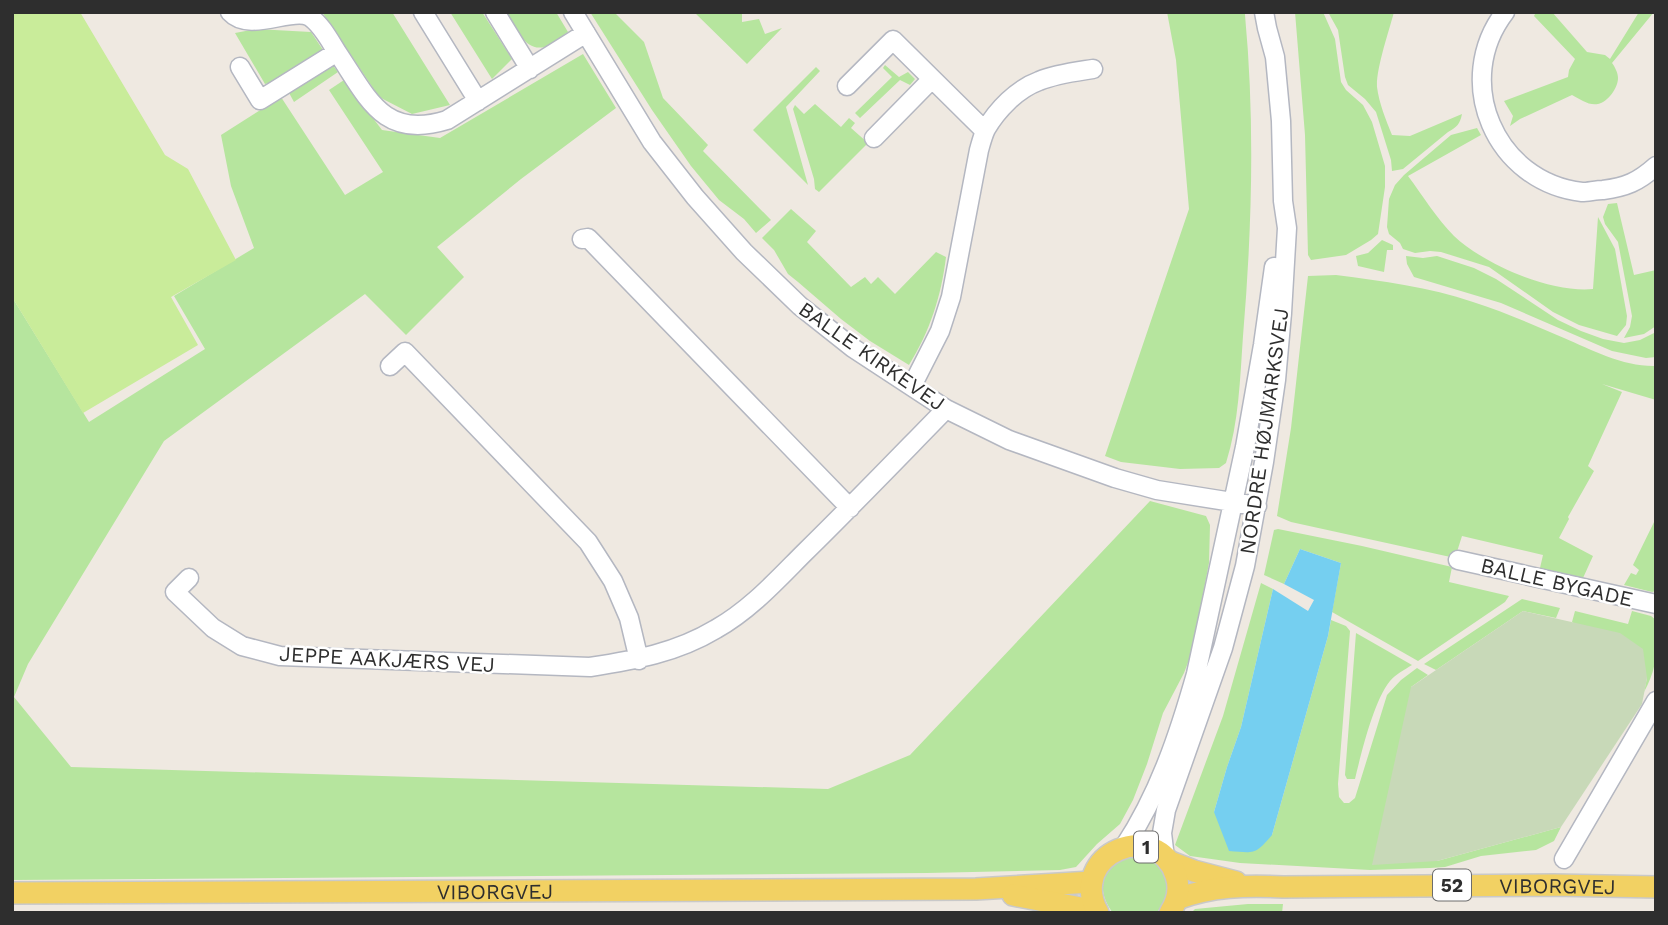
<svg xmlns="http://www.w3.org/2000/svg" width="1668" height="925" viewBox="0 0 1668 925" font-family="'Work Sans',sans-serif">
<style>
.green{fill:#b6e59e}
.cemetery{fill:#c8d9b8}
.pitch{fill:#c9ec9a}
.water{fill:#75cff0}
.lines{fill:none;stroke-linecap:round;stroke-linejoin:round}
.minor-casing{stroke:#b4b7c1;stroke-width:21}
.major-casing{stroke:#c9c9c9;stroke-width:24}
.minor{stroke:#fff;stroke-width:18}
.major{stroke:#f2d163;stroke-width:21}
.labels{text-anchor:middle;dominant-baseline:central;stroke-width:5;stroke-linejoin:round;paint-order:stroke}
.shield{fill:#fff;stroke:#6d6d6d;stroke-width:2}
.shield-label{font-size:19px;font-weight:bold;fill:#2e2e2e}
.street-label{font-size:21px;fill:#2e2e2e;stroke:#fff}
</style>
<rect width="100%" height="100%" fill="#efe9e1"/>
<!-- green -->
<path class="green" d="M322,12H392L450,105L412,114L379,97Z
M450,12H482L512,59L492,79Z
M506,12H556L568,32C562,36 556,42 550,45C526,56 517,29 506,12Z
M590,12H614L644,42L663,98L708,145L703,151L771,220L756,233L744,219L719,200L691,166L652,110Z
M694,12H742V22L759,19L765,34L782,28L747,64Z
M1167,12H1245V15C1255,122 1252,229 1243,336C1240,379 1239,422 1226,463L1219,468L1180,469L1121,462L1105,456L1189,209L1176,60Z
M1295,12H1323L1335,39L1341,82L1346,90L1363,105L1372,122L1385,166V187L1378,234L1371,240L1346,255L1311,260L1308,255L1305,135Z
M1328,12H1394C1389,31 1376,69 1377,87C1379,103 1386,120 1392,135L1410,136L1462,114C1460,124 1457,127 1448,132L1403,169L1392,171L1391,160L1376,112L1365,99L1348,85L1345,77L1338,30Z
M1536,12H1552L1587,52L1605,55L1610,59L1639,12H1654L1612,63C1615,67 1618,73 1618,78C1618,88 1608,102 1598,104C1589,106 1580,99 1572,95L1520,119L1510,126L1513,116L1504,101L1568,77L1569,70L1575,59L1534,16Z
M256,29L311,32L323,50L273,82L265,84L235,33Z
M583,54L616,108L521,179L437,247L464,277L406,335L365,294L164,441L28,664L14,697L71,767L828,789L910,755L1150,501L1206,516L1210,525L1209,563L1192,652L1184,673L1163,713L1147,764L1133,800L1120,824L1097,844L1076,867L1060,870L927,873L12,880V297L89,422L205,349L174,296L254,248L231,186L221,135L281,97L345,195L383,172L329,90L344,80L382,130L440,138Z
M332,64L338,72L294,102L288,91Z
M885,65L899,77L908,72L915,79L910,85L900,80L860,118L855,113L892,77L883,68Z
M816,67L820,71L786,107L808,185L753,130Z
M815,104L841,127L849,118L855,123L851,128L868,143L819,192L815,189L814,179L793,109L795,105L804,114Z
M1477,128L1481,135L1408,176C1423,196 1437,219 1454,236C1485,265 1551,293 1593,289L1598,217L1615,249L1627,316L1626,325L1617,336L1579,325L1553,312L1489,267L1441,252L1430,251L1415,253L1403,249L1400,243L1389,234L1387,227L1389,199L1395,185L1404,175L1451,135Z
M1617,203L1634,275L1656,270V326L1644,334L1624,338L1630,327L1632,316L1618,242L1605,224L1603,217L1608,204Z
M791,209L816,231L807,242L851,287L865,277L871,284L878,277L895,294L936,252L946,257C941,297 930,331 909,365L870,341L841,319L798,282L788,274L774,250L762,238Z
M1382,240L1393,245V250H1387L1384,272L1358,266L1356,256L1368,253Z
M1406,256L1423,258L1437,256L1474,268L1496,279L1558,320L1581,331L1603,339L1624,343L1640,340L1656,332V357L1646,358L1612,351L1501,303L1414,277L1407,264Z
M1336,275C1383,281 1429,287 1473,302C1504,312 1534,325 1564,338C1592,350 1624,367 1656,366V400L1602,384L1622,392L1588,466L1594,471L1568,517L1569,519L1559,538L1593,556L1583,578L1540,568L1543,555L1462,536L1455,558L1291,522L1277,516L1291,428L1308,276Z
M1656,518V591L1652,592L1624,585L1631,573L1636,575L1639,570L1633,565Z
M1278,529L1362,546L1452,567L1449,582L1509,596L1505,602L1418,661L1332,612L1341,563L1300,549L1284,584L1264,575L1274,530Z
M1261,583L1273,589L1241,727L1227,767L1214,812L1272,835L1328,636L1331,620L1346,626L1350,631L1338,784L1339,797L1344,803H1349L1355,798L1387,695L1401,680L1417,668L1428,675L1411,687L1437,861L1561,827L1554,841L1536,850L1481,856L1445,867L1430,868L1370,870L1240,863L1190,856L1175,845L1223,716Z
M1522,599L1560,608L1556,618L1523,611L1436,670L1424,664Z
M1575,611L1628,624L1632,611L1651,616L1656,620C1656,651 1659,664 1644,692L1647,678L1572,622Z
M1356,633L1412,665C1404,670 1396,674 1390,681C1374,700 1361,754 1355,779H1347L1345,775Z
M1142,856C1168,866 1177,892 1156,913H1113C1101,898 1097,876 1115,863C1119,861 1121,858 1125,857C1130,855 1137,856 1142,856Z
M1248,904H1283L1282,913H1191L1195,909Z"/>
<!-- cemetery -->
<path class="cemetery" d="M1523,611L1620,633L1643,649L1647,678L1642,704L1561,827L1437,861L1372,865L1411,687Z"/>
<!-- pitch -->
<path class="pitch" d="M12,12H80L165,155L188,169L236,260L171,297L198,345L83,413L12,297Z"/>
<!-- water -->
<path class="water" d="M1300,549L1341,563L1328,636L1272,835C1255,855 1255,853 1229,851L1214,812L1227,767L1241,727L1273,589L1308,611L1314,600L1284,584Z"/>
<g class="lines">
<defs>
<path id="minor" d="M230,12C250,34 293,6 310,17C321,24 330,41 337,52
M423,12L478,101
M495,12L530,69
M573,12L652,142L695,197L744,252L800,306L853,348L946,409L1009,440L1115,478L1157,490L1257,506
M1505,12C1452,81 1495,182 1582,192C1588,192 1596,190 1603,190C1626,187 1638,182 1656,166
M240,67L260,100L337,52C368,98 383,140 447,120L586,33
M847,86L893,40L985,131
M874,138L932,79
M582,239L588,238L592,242L850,508
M390,366L405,352L588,542L613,581L629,618L639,660
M912,386L940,331L951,297L979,150C981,143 983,135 986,129C997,110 1017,89 1039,81C1056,74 1074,72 1093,69
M1458,560L1656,604
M189,578L175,592L213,628L242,646L280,656L590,667C635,660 676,653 716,629C750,610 777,580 804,553C852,506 899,457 946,409
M1124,847C1159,794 1179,734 1196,674L1245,447L1263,345L1274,267
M1165,858L1162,833L1166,810L1223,648L1245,566L1264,462L1276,380L1282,313L1287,228L1283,201L1281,121L1275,57L1267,28L1264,12
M1564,859L1656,701"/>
<g id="major">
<path d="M1168,861L1194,871L1236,882"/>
<path id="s1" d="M12,893L976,889L1092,882"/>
<path d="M1013,895L1097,911"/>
<path id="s2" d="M1177,899C1212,886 1246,885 1283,887L1554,885L1656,887"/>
<path d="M1098,913C1066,853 1158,817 1176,876C1180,888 1177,902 1170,913"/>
</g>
</defs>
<!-- minor casing -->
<use href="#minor" class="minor-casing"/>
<!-- major casing -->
<use href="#major" class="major-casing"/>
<!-- minor -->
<use href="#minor" class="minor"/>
<!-- major -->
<use href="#major" class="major"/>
</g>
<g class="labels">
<!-- shield labels -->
<g class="shield">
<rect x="1134" y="831.5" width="24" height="31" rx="5"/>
<rect x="1433" y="869.5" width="38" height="31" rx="5"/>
</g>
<g class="shield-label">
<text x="1146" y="847">1</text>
<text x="1452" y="885">52</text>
</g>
<!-- street labels -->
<g class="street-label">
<text transform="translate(872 356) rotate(35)">BALLE KIRKEVEJ</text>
<text transform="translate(1264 431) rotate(-82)">NORDRE HØJMARKSVEJ</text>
<text transform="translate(1557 582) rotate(13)">BALLE BYGADE</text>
<text transform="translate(387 659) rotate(3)">JEPPE AAKJÆRS VEJ</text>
<text stroke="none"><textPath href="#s2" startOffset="382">VIBORGVEJ</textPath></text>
<text stroke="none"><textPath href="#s1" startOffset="483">VIBORGVEJ</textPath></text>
</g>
</g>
<!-- border -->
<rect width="1668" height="925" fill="none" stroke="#2e2e2e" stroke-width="28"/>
</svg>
